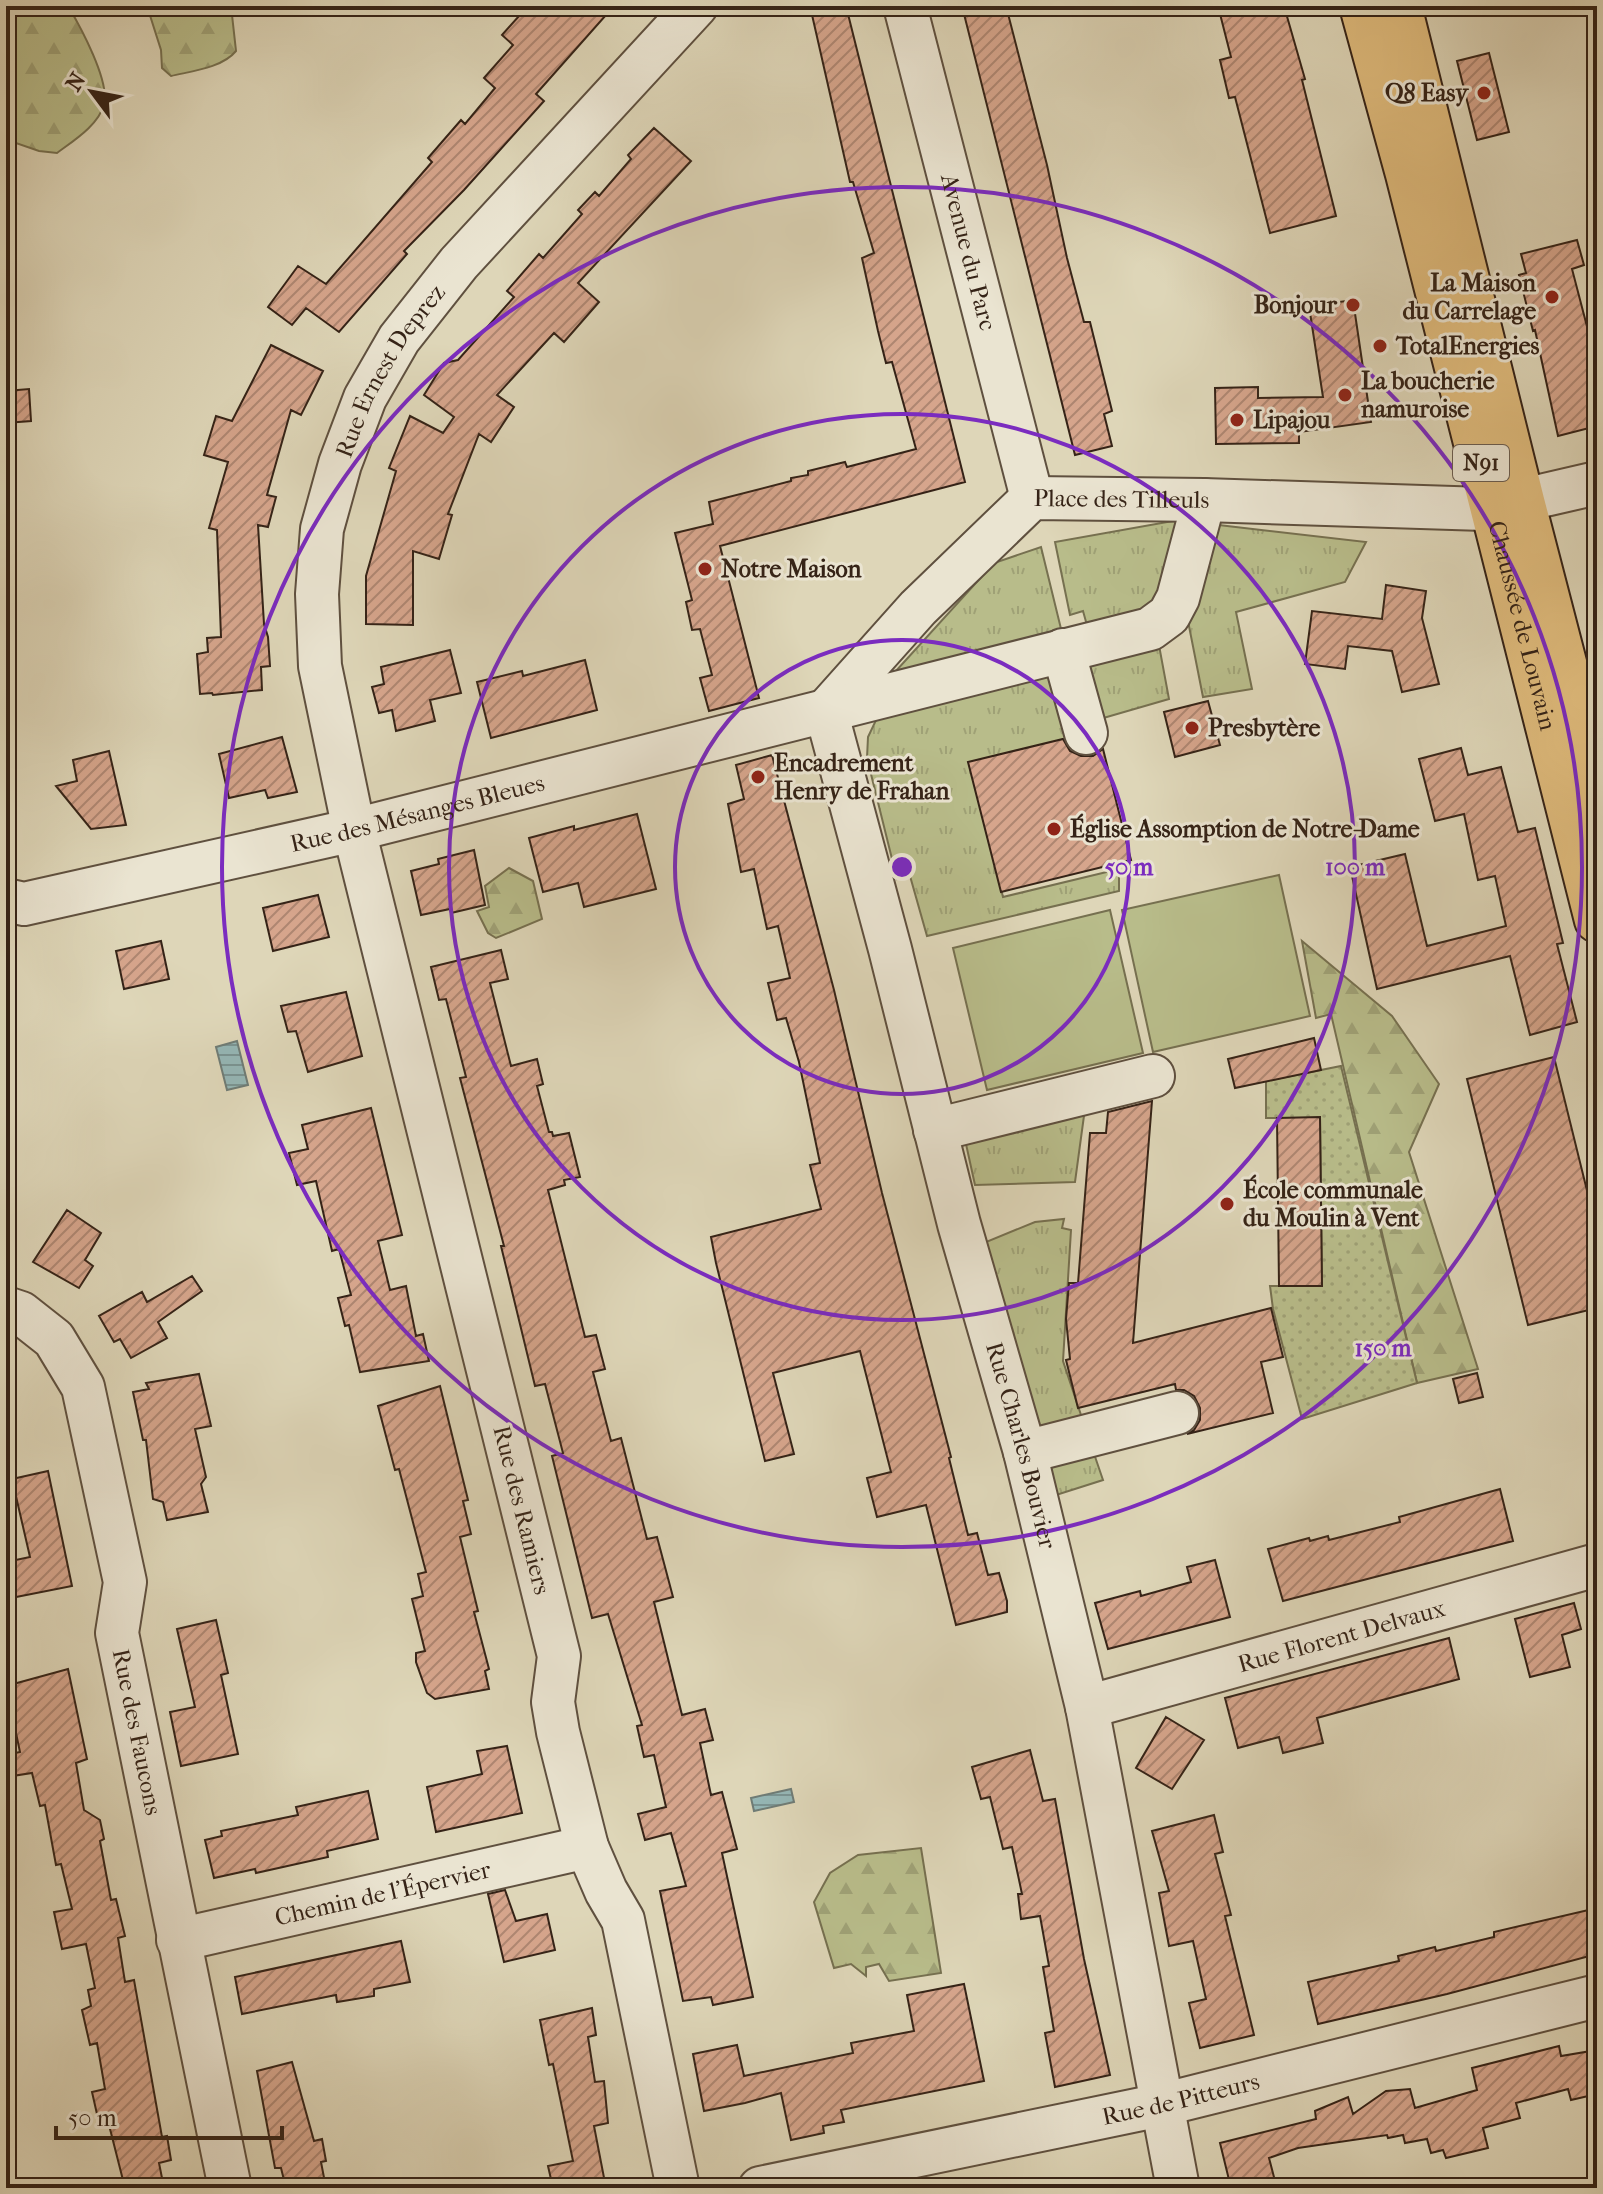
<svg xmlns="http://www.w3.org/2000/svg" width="1603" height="2194" viewBox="0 0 1603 2194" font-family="'IM FELL French Canon',serif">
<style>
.grass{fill:url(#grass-tufts);stroke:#767050;stroke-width:2}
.forest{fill:url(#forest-firs);stroke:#767050;stroke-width:2}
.park{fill:url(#park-dots);stroke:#767050;stroke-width:2}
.pitch{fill:#b8bc8a;stroke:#767050;stroke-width:2}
.water{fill:url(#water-rules);stroke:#6f7c76;stroke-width:2}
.building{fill:url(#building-hatch);stroke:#352317;stroke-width:2}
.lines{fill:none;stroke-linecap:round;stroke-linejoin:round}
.minor-casing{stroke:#5f503f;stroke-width:46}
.major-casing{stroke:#352317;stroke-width:48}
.minor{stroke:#eae4d1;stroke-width:42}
.major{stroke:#dfbb7c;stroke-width:44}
.ring{fill:none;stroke:#7b2cbf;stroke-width:4}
.poi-dot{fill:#8f2418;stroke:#eae4d1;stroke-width:3}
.labels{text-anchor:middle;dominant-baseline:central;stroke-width:6;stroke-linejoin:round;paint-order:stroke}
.shield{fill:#eae4d1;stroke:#6b5d4f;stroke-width:2}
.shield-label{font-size:22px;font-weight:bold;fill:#352317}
.poi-label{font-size:24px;font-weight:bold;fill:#352317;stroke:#eae4d1;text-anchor:start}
.street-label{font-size:24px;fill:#352317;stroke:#eae4d1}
.centre{fill:#7b2cbf;stroke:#eae4d1;stroke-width:4}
.ring-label{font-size:24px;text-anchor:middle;font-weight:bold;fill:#7b2cbf;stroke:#eae4d1;stroke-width:6;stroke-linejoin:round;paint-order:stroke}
</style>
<defs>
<pattern id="grass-tufts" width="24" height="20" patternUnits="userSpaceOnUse" patternTransform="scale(2)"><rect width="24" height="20" fill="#b8bc8a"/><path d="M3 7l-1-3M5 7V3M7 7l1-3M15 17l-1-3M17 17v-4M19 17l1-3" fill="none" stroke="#9fa176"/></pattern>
<pattern id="forest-firs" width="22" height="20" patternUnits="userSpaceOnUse" patternTransform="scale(2)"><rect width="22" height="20" fill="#b8bc8a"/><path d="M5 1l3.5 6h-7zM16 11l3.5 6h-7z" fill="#9fa176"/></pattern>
<pattern id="park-dots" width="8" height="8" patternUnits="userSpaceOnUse" patternTransform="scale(2)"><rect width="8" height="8" fill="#b8bc8a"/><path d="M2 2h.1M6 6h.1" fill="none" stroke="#9fa176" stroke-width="1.8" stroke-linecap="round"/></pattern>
<pattern id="water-rules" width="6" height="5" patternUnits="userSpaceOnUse" patternTransform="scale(2)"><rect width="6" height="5" fill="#95b7b6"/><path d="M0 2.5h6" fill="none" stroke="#7a9493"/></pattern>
<pattern id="building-hatch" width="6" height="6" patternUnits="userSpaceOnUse" patternTransform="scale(2)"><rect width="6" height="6" fill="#d6a58c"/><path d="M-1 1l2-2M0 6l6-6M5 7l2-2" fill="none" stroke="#ae8671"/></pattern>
</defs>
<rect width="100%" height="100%" fill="#ded6b8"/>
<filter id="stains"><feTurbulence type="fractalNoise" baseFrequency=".0025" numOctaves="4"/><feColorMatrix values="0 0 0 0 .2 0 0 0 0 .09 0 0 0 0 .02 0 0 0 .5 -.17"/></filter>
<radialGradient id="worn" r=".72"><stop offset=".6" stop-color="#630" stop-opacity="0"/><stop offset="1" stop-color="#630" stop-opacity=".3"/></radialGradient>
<!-- grass -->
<path class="grass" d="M1184,519L1156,608L1090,636L1083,611L1070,615L1055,542Z
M1210,524L1366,542L1345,582L1236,612L1252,689L1203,697L1187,616Z
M1041,547L1063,637L885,683L994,563Z
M1158,640L1169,699L1100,719L1083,657Z
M1049,664L1072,743L971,769L1003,897L1119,869V891L927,936L910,876L897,879L867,758L868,737L877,718Z
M1086,1101L1075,1182L975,1185L964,1135Z
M1064,1219L1062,1228L1071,1230L1063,1361L1085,1427L1038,1438L986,1242L1035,1222Z
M1090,1442L1103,1480L1053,1496L1043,1457Z"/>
<!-- forest -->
<path class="forest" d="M6,6H68C80,26 110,81 104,104C99,125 73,141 57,153L39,151L10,141L6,133Z
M147,6H231L236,51C222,68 192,71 171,76L162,68L161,50Z
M509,868L533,881L542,919L496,938L488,933L477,911L489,907L485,886Z
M1302,941L1392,1016L1439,1084L1409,1152L1478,1369L1417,1383L1331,1014L1316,1018Z
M921,1848L941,1973L889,1981L879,1964L866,1967V1976L851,1964L834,1968L814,1902L830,1873L858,1855Z"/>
<!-- park -->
<path class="park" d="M1341,1066L1417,1383L1302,1419L1273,1309L1270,1286H1322L1320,1118H1266V1081Z"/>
<!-- pitch -->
<path class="pitch" d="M1279,875L1310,1016L1153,1052L1122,910Z
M1110,910L1143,1053L987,1090L953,948Z"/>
<!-- water -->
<path class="water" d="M237,1041L248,1085L227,1090L216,1047Z
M791,1789L794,1802L754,1811L751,1798Z"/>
<!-- building -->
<path class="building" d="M528,6H614L536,94L544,101L464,190L404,251L407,254L339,332L306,308L292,325L268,307L298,266L326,284L432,162L428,158L461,120L465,124L495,88L484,78L513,45L502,35Z
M810,6H846L965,482L720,546L759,698L709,711L700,678L712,675L700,629L692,630L686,602L692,600L675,533L713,524L709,502L791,481V478L808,475V471L845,462L847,467L916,449L892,362L886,363L878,331L862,258L874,253L853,182H850Z
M962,6H1006L1047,165L1067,258L1084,322H1090L1112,411L1104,414L1112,446L1075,455Z
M1218,6H1284L1305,79L1302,80L1336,216L1270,233L1235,97L1229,98L1220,60L1231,57Z
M1489,53L1509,132L1477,140L1457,61Z
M654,128L691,161L578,283L599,302L564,342L554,333L497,395L514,407L491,442L479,434L448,514L452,515L439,559L413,551V625L366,624V576L396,471L389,468L410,416L443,433L454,417L424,395L444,363L458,360L514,297L507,291L539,254L543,258L582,214L578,210L595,192L599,196L631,159L628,155Z
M1577,240L1584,265L1572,269L1590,338L1597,336V426L1558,436L1535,330L1533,331L1519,275L1526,273L1521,254Z
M1353,300L1371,422L1299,432V443L1216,444L1215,388L1258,387V398L1323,397L1309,306Z
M271,345L323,371L301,415L291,410L267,495L276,497L268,527L258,525L264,624L268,637L270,666L261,667L262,690L213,695L212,693L200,694L197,654L208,652L207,638L221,637L217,530L209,528L228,462L204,455L216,416L232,421Z
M29,389L31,421L6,423V391Z
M1386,585L1426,591L1422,618L1439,684L1402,692L1392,651L1348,646L1345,669L1305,664L1312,611L1382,619Z
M450,650L461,693L430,700L435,721L396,731L392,710L379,713L372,687L384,684L381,667Z
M585,660L597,710L491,738L477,682L522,671L523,676Z
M1208,701L1220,745L1175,757L1164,712Z
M282,737L297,792L268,798L265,790L229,798L219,754Z
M1063,739L1070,751L1081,756H1093L1103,749L1131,860L1001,892L968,762Z
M1461,748L1468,775L1501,767L1518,832L1535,828L1563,943L1557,944L1577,1022L1530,1035L1510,956L1377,989L1350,867L1405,854L1427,946L1506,926L1495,876L1478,880L1464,814L1435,821L1419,759Z
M109,751L126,825L91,829L56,786L77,781L73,760Z
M772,755L834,990L882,1193L951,1457L949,1458L968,1535L977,1533L988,1575L999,1573L1007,1601V1612L956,1625L926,1505L877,1517L867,1478L891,1472L860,1351L773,1373L794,1454L765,1461L716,1263L711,1237L821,1209L810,1165L820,1163L799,1062L786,1018L777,1020L768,983L790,978L778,926L767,929L754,869L741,872L728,804L744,799L736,765Z
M637,814L656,889L584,907L578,883L543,892L529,838L574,826V830Z
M474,850L485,905L451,913L450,909L421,915L411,871L439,864L438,859Z
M318,895L329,937L273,951L263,908Z
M161,941L169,979L124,989L116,951Z
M501,950L508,979L490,983L511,1066L537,1059L543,1084L537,1086L549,1132H552L553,1136L569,1133L580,1177L564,1180L565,1185L548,1190L585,1337L596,1335L605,1369L593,1372L611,1441L621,1438L647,1539L657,1537L673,1597L654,1602L682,1715L705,1709L713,1740L700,1743L711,1795L722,1792L737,1849L722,1853L753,1997L713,2005L711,1997L683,2001L660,1891L686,1886L671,1833L645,1840L638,1814L666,1807L654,1755L644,1757L637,1726L642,1725L608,1614L592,1618L552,1456L563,1453L545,1384L535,1386L501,1246H504L460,1078L466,1077L446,999L439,1000L431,967Z
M346,992L362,1056L308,1072L296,1031L288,1032L281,1006Z
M1314,1038L1321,1070L1235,1088L1228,1059Z
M1554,1057L1597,1231V1308L1528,1325L1467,1079Z
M1152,1101L1133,1343L1271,1308L1283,1357L1261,1362L1273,1413L1187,1434L1194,1430L1200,1420V1408L1194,1396L1184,1390H1176L1175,1384L1078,1408L1066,1360L1070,1359L1066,1319L1069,1283H1078L1090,1133H1106L1108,1112Z
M371,1108L402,1235L378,1241L390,1290L406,1286L416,1336L423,1334L429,1361L360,1372L349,1325L345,1326L338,1298L351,1295L339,1249L332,1251L316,1181L297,1185L289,1153L308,1149L302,1125Z
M1320,1117L1322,1286H1279L1277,1118Z
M67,1210L101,1233L85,1260L93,1266L79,1288L33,1262Z
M192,1276L202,1291L158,1322L167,1338L131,1358L120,1339L114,1342L99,1316L142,1292L147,1302Z
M1477,1373L1483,1397L1459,1403L1453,1379Z
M199,1374L211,1426L195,1429L206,1477L201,1484L208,1512L167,1520L163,1502L153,1499L146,1440H143L133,1392L149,1389L146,1383Z
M440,1386L468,1500L463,1501L471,1534L460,1537L478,1611L474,1612L489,1669L485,1671L489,1689L435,1699L427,1693L416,1662V1653L425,1651L412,1599L423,1596L418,1574L426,1572L399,1469L395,1470L378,1406Z
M48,1471L72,1586L6,1599V1562L30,1557L12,1479Z
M1500,1489L1513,1541L1283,1601L1268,1549L1309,1538L1310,1541L1328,1536L1329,1540L1400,1522L1399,1517Z
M1215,1560L1230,1617L1108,1649L1095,1603L1140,1591L1141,1596L1191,1582L1187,1567Z
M1574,1603L1581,1629L1562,1635L1570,1667L1530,1677L1515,1619Z
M216,1620L228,1673L221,1675L238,1754L181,1766L170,1712L195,1707L177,1629Z
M1449,1638L1459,1679L1317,1718L1323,1743L1283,1753L1279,1737L1238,1748L1225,1698Z
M68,1669L87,1759L76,1763L84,1810L100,1820L104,1839L100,1841L111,1900L116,1899L125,1936L118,1938L125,1982L134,1980L162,2137L167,2136L171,2160L159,2163L164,2188H125L108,2121L99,2123L92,2092L105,2089L97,2043L90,2045L82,2010L91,2006L88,1990L95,1988L86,1944L62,1949L54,1912L72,1909L61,1864L56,1865L45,1805L40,1806L32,1773L6,1777V1755L20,1752L6,1686Z
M1166,1717L1204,1740L1172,1789L1136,1768Z
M507,1746L522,1813L436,1832L427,1787L482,1774L477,1751Z
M1030,1750L1043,1801L1055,1799L1084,1959L1110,2075L1055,2087L1045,2033L1054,2031L1043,1967L1049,1966L1040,1916L1021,1919L1018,1894H1022L1012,1847L1003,1849L990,1797L981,1799L972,1767Z
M368,1791L378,1839L327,1851L328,1857L256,1873L255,1869L214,1878L205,1840L222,1836L221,1831L298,1815L296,1807Z
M1214,1815L1223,1852L1215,1854L1231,1915L1225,1916L1254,2035L1200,2048L1189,2003L1206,1999L1193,1941L1169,1946L1159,1893L1169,1891L1152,1831Z
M505,1890L516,1921L547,1914L555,1950L504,1962L488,1894Z
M1597,1908V1954L1447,1994L1318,2024L1308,1982L1399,1961L1398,1956L1435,1947L1436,1951L1494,1937V1932Z
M401,1941L410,1982L374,1989V1996L337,2002L336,1995L242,2014L235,1977Z
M964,1984L984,2081L841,2110L844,2122L823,2126L824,2133L791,2140L781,2093L745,2103L704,2111L693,2054L737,2045L744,2076L853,2053L851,2043L914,2031L907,1995Z
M592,2008L596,2035L588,2037L595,2082L604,2081L608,2123L594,2126L606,2188H553L548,2166L573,2161L553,2064L549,2065L540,2020Z
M1559,2046L1561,2056L1597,2050V2094L1571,2100L1568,2089L1516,2103L1520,2118L1483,2128L1488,2148L1446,2158L1443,2150L1431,2153L1427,2139L1405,2143L1403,2135L1388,2138L1387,2135L1298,2148L1269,2158L1275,2181L1246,2188H1231L1220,2143L1316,2119L1315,2111L1348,2097L1353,2114L1386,2091L1410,2089L1415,2108L1477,2090L1472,2068Z
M292,2062L314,2141L322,2139L326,2161L321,2162L326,2188H286L281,2168H275L257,2071Z"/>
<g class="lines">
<defs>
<g id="minor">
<path id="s1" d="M905,6L1032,498"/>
<path d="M1063,650L1086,733"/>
<path id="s2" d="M826,711L890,949L959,1224L1025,1452L1087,1707L1178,2188"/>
<path id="s3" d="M826,711L918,608L1032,498L1204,500L1484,509L1597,483"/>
<path id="s4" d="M6,900L24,904L354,830L1150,629L1169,615L1178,598L1204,500"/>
<path d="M935,1130L1153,1076"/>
<path id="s5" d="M6,1308L21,1313L54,1339L83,1387L125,1582L117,1633L230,2188"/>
<path d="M1025,1452L1177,1413"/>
<path id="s6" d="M1087,1707L1597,1565"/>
<path id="s7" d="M178,1940L587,1847"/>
<path id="s8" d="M678,2188L623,1920L606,1891L587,1847L558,1732L553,1702L559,1656L354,830L320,666L317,594L322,529L340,464L365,398L399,339L459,263L696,6"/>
<path id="s9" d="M760,2188L1161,2105L1597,1996"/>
</g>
<g id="major">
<path id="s10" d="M1362,6L1408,174L1597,920"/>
<path d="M1399,6L1522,501L1597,790"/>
</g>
</defs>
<!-- minor casing -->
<use href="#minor" class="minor-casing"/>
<!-- major casing -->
<use href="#major" class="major-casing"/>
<!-- minor -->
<use href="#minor" class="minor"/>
<!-- major -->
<use href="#major" class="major"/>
</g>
<!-- distance rings -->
<g class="ring">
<circle cx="902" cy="867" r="227"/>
<circle cx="902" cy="867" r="453"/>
<circle cx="902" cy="867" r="680"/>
</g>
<!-- markers -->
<g class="poi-dot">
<circle cx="1484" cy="93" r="8"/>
<circle cx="1552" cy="297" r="8"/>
<circle cx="1353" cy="305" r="8"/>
<circle cx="1380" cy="346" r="8"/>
<circle cx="1345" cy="395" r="8"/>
<circle cx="1237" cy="420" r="8"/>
<circle cx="705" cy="569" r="8"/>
<circle cx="1192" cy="728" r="8"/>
<circle cx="758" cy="777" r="8"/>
<circle cx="1054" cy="829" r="8"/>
<circle cx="1227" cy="1204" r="8"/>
</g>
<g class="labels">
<!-- shield labels -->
<rect class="shield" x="1453" y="445" width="56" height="36" rx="6"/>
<g class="shield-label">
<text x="1481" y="463">N91</text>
</g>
<!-- poi labels -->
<g class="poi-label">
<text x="1468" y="93" text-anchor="end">Q8 Easy</text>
<text x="1536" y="283" text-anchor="end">La Maison<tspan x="1536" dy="28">du Carrelage</tspan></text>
<text x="1337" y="305" text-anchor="end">Bonjour</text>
<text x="1396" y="346">TotalEnergies</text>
<text x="1361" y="381">La boucherie<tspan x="1361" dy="28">namuroise</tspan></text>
<text x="1253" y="420">Lipajou</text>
<text x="721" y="569">Notre Maison</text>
<text x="1208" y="728">Presbytère</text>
<text x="774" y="763">Encadrement<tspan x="774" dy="28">Henry de Frahan</tspan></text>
<text x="1070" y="829">Église Assomption de Notre-Dame</text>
<text x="1243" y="1190">École communale<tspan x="1243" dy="28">du Moulin à Vent</tspan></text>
</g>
<!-- street labels -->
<g class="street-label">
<text stroke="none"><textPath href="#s1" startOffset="254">Avenue du Parc</textPath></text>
<text stroke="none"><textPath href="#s8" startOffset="1880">Rue Ernest Deprez</textPath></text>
<text stroke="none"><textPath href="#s3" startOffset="386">Place des Tilleuls</textPath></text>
<text stroke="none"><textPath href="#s10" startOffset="640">Chaussée de Louvain</textPath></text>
<text stroke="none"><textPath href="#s4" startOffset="422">Rue des Mésanges Bleues</textPath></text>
<text stroke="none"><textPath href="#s2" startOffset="760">Rue Charles Bouvier</textPath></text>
<text transform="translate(522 1510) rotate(76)">Rue des Ramiers</text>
<text stroke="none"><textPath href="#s6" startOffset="264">Rue Florent Delvaux</textPath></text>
<text stroke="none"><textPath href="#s5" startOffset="466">Rue des Faucons</textPath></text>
<text stroke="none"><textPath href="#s7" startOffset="210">Chemin de l'Épervier</textPath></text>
<text stroke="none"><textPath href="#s9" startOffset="430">Rue de Pitteurs</textPath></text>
</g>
</g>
<circle cx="902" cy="867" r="12" class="centre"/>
<g class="ring-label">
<text x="1129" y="875">50 m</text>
<text x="1355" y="875">100 m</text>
<text x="1383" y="1356">150 m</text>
</g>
<!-- margin -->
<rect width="1603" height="2194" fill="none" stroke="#ded6b8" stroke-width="32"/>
<rect x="8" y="8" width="1587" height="2178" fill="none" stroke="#352317" stroke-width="4"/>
<rect x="16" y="16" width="1571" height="2162" fill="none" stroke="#352317" stroke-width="2"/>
<!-- north arrow -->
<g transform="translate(92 92) rotate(302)" stroke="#eae4d1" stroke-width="6" paint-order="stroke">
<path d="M0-6L14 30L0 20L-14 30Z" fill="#352317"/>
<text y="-12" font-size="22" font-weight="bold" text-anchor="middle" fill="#352317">N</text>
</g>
<!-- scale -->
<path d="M56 2126v12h226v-12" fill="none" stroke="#352317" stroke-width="4"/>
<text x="68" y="2126" font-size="24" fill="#352317" stroke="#eae4d1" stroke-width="6" paint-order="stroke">50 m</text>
<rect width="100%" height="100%" filter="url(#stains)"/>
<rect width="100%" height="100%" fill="url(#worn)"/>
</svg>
